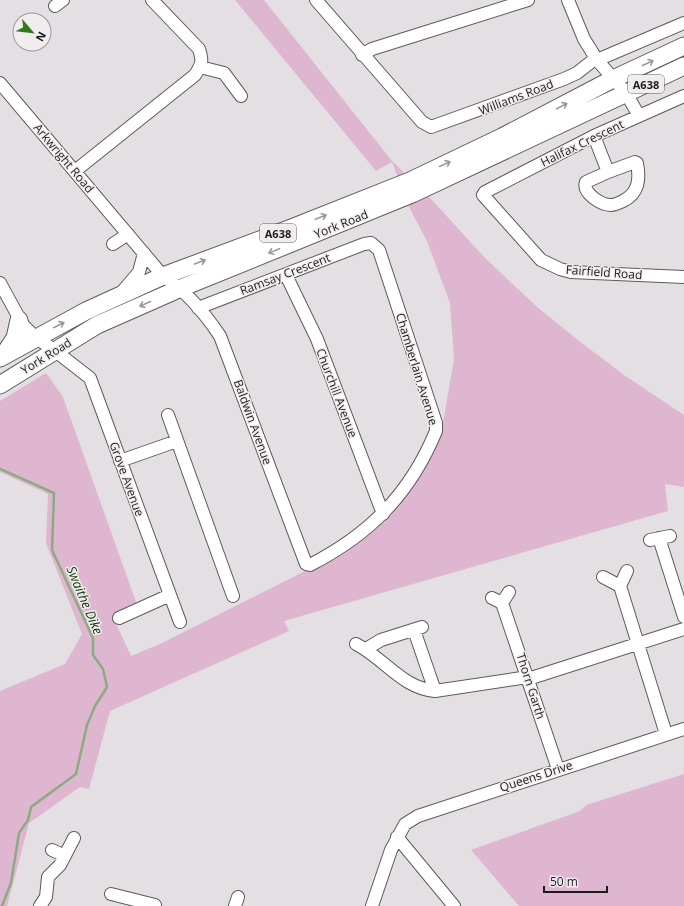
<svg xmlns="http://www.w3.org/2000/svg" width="684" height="906" viewBox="0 0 684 906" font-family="'Open Sans',sans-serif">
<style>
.green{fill:#deb6cf}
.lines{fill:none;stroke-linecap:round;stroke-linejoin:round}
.stream{stroke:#8bab83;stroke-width:2.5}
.minor-casing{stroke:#5e5a5c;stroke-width:14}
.highway-casing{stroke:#5e5a5c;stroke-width:19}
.minor{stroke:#fff;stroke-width:12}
.highway{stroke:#fff;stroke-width:17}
.oneway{stroke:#999}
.labels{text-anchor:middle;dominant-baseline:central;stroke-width:3;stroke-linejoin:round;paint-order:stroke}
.shield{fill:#f1edef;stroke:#5d5b5c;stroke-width:1}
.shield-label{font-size:11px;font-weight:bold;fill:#1d1c1d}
.street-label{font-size:12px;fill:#1d1c1d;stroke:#f1edef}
.water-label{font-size:13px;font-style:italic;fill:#093600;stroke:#f1edef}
</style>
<rect width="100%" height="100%" fill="#e4dfe2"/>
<!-- green -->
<path class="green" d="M235,0H264L392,161L433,201L485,258L536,306L579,341L624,375L684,415V487L665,484L668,511L284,621L289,631L110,711L89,789L80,787L29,823L7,906H0V691L65,664L82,634L46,543L48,494L0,472V401L46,373L63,397L137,605L113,617L131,656L160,644L309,569L383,514L436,431L443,423L454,359L450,303L427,241L411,211L392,162L376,171Z
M684,774V906H519L471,850L580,811L586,805Z"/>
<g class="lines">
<!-- stream -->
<path class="stream" d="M0,469L54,493L52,550L93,638V655L103,669L107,687L95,706L87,725L76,774L31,807L28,820L19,833L11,883L2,906"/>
<defs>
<path id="minor" d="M316,0L422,122L431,127L564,79L577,73L596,58
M568,0L584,39L597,60L626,93L639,116
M55,6L63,0
M362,55L372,49L528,0
M597,60L684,23
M200,67L224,73L241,96
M0,83L163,276C186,291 204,312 220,336L306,564L310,565C370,534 410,494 436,431V423L379,250L371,243L364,244L198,308
M684,96L594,136L485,192L483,195L541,260L560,269L571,272L684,277
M594,136L608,172L635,162L637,163C640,179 639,193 623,201C619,203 615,205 611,205C601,205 582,193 586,182L608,172
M75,171L195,75C202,64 203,61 199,49L152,0
M113,244L128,234
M286,275L317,339L383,514
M0,283L23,325L35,337L54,350L90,378L180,622
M122,292L139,272L144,253
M168,415L233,596
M120,461L177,441
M659,538L684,617
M650,540L670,536
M603,577L620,586L627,571
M620,586L666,734
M492,598L502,603L509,592
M502,603L558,769
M119,618L170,595
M414,630L435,691
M356,644C385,659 402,688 435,691L528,677
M366,649L381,640L422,627
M528,679L684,629
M397,837L454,906
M52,850L63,855
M111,894L155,905
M40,906L46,897L48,877L60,865L74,838
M235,906L238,897
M372,906L391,850L405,824L418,816L684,729"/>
<path id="highway" d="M5,353L15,338L19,320
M0,358L86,311L163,276L289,229L410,181L502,137L613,79L684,46
M0,385L97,325L181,288L412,194L684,66"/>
</defs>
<!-- minor casing -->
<use href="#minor" class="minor-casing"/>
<!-- highway casing -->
<use href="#highway" class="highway-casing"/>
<!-- minor -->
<use href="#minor" class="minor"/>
<!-- highway -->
<use href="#highway" class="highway"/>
</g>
<!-- one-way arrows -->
<defs><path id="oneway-shaft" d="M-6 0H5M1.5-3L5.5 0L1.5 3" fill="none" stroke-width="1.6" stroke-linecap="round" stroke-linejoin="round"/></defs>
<g class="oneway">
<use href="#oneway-shaft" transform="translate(648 63) rotate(-25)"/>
<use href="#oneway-shaft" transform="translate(562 106) rotate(-28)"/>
<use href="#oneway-shaft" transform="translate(445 164) rotate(-25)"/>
<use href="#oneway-shaft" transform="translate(321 217) rotate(-21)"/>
<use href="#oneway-shaft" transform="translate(274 251) rotate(158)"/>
<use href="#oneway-shaft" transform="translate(200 262) rotate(-20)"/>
<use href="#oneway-shaft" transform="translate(145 304) rotate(156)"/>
<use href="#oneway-shaft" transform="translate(59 325) rotate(-27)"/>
</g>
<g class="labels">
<!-- shield labels -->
<g class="shield">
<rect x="628" y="75" width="36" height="18" rx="3"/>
<rect x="260" y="224" width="36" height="18" rx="3"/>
</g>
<g class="shield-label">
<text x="646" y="84">A638</text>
<text x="278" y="233">A638</text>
</g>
<!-- street labels -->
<g class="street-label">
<text transform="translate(516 97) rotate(-21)">Williams Road</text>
<text transform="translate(582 143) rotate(-26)">Halifax Crescent</text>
<text transform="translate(64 158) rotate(50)">Arkwright Road</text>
<text transform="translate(341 224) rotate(-22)">York Road</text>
<text transform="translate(604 272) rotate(4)">Fairfield Road</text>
<text transform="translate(285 274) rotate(-21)">Ramsay Crescent</text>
<text transform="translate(46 356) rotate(-32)">York Road</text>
<text transform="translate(417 369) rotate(73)">Chamberlain Avenue</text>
<text transform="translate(337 393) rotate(69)">Churchill Avenue</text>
<text transform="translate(253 422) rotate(70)">Baldwin Avenue</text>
<text transform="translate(127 479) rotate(70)">Grove Avenue</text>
<text transform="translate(531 686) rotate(72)">Thorn Garth</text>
<text transform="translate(536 776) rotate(-18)">Queens Drive</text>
</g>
<!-- water labels -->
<g class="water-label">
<text transform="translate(85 600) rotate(67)">Swaithe Dike</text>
</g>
</g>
<!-- north arrow -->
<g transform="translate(32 32) rotate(118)"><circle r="19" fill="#f1edef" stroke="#9c999b"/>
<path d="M0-3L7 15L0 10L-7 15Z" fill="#337a1e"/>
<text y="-6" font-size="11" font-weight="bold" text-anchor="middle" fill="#1d1c1d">N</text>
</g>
<!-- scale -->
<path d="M544 886v6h63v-6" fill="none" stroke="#1d1c1d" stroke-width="2"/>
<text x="550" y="886" font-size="12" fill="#1d1c1d" stroke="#f1edef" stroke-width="3" paint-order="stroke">50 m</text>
</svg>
